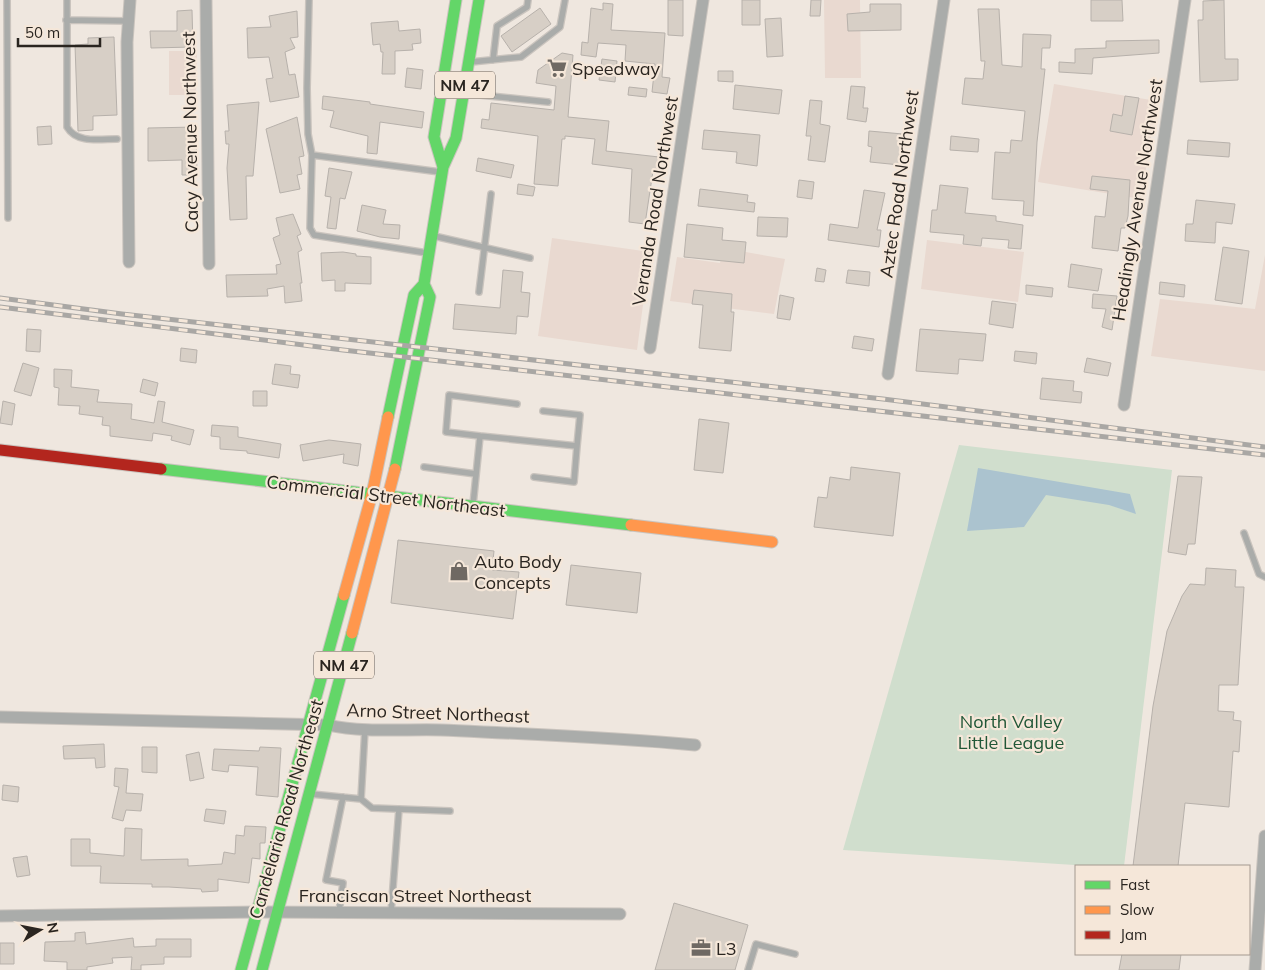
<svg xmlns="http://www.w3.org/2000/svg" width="1265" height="970" viewBox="0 0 1265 970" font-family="Mulish,sans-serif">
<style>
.industrial{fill:#e9d9d0}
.green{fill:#d0decd}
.water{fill:#abc3cf}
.building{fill:#d7cfc6;stroke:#b7b1ab}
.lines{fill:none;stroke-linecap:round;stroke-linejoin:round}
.lane-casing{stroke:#cac4be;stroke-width:8}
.street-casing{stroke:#cac4be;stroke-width:13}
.fast-casing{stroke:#cac4be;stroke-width:13}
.slow-casing{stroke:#cac4be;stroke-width:13}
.jam-casing{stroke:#cac4be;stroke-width:13}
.lane{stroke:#aaacaa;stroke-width:5.5}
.street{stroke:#aaacaa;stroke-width:11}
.fast{stroke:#63d668;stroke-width:11}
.slow{stroke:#ff974d;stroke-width:11}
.jam{stroke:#b3261e;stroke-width:11}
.rail-casing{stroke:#a9a7a4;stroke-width:5}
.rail{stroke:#f5e7d9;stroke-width:3;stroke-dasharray:9;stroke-linecap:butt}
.labels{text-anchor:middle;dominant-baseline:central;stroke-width:4.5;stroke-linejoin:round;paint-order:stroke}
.shield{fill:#f5e7d9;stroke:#675f58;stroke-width:1}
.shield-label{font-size:16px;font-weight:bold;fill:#2a2520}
.poi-label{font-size:18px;fill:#2a2520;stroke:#f5e7d9;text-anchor:start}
.street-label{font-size:18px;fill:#2a2520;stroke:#f5e7d9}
.park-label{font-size:18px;fill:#215737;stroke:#f5e7d9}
</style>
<rect width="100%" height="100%" fill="#efe7df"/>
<!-- industrial -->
<path class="industrial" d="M824,0H860L861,78H825Z
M169,51H197L196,95H169Z
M1054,84L1157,101L1141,199L1038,182Z
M552,238L650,252L637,350L538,336Z
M927,240L1024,252L1018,302L921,289Z
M723,248L785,259L774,314L670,301L677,257L720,263Z
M1265,255V371L1151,356L1160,299L1255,309Z"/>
<!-- green -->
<path class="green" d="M959,445L1172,470L1124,866H1090L843,850Z"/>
<!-- water -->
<path class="water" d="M978,468L1130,494L1136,514L1109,505L1046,495L1024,527L967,531Z"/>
<!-- building -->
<path class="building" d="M668,0H683V36L668,35Z
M742,0H760V25H742Z
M811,0H821L820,16H810Z
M1091,0H1122L1123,21H1091Z
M1224,0L1225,59H1238V80L1200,82L1198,20H1203V1Z
M603,3L613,4L611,30L665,33L662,77L670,78L667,94L652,92L655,64L625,61L626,45L598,43L596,57L581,55L582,42L588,43L591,8L603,10Z
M870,4H901V30L848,31L847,14L870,12Z
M540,8L551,24L512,52L501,36Z
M978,9H999L1002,65L1022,67L1023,34L1051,35L1050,48H1042L1041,69H1045L1037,142L1033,216L1023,215L1024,201L992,199L995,152L1010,153L1011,140L1022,141L1025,111L962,104L965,78L983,79L985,61H981Z
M192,10L193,47L151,48L150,31H177V11Z
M297,11L298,37L290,38L295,48L285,52L289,75L295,74L299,97L270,102L266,79L273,78L269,57L248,58L247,28L271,27L269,16Z
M781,18L783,56L767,57L765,19Z
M398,21L399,31L420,29L421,43L412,44L413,50L395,51V74H382L383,52H381L380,44L373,45L371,23Z
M114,37L117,115L93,116V130L78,131L75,45L88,44V38Z
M1159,40V53L1093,58L1092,74L1059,72V62L1075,63V49L1106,48V41Z
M562,53L573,55L568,117L609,121L606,151L659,157L657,172L653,171L645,224L629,222L632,169L592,164L595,139L565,136V139H562L558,186L534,184L538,136L481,128L482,119L489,120L491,103L554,110L556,86L536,83L538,70Z
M602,59L617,61L615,82L599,80Z
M407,68L423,70L421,89L405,87Z
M718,71H733V82L718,81Z
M735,85L782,90L779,114L733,109Z
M851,86L865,87L863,108H868L866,122L847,119Z
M629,87L647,89L646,97L628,95Z
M323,96L370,102V104L424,112L422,128L380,122L377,154L367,153L368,136L330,127L334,111L322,109Z
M1125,96L1139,98L1132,135L1110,131L1113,114L1122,116Z
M810,100L822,101L820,124L830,126L825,162L808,160L811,136H806Z
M259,102L253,176H246L247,219L230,220L227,168L229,144H226L225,131H229L227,105Z
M297,117L304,156L299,157L302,174L297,175L300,189L280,193L266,129Z
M51,126L52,144L38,145L37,127Z
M196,127L197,175H182V160L148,161V128Z
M704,130L760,135L757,166L736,163L737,152L702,149Z
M869,131L903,134L900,165L870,162L872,147L868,146Z
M951,136L979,139L978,152L950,150Z
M1188,140L1230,143L1229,157L1187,154Z
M478,158L514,165L511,178L476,171Z
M329,168L352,172L345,199L340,198L336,229L327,228L331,197L325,196Z
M1092,176L1130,180L1128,216L1125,228H1121L1118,251L1092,248L1095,216L1105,217L1108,191L1090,189Z
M799,180L814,182L812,199L797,197Z
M518,184L535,187L533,196L517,194Z
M940,185L968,188L965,213L996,216V221L1023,225L1021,249L1008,248L1009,240L982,238L981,246L963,244L964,235L930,232L932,210H937Z
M700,189L748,195L747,202L755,203L754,212L698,206Z
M864,190L885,193L877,230H881L879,247L828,240L830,224L858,228Z
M1196,200L1235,204L1232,224L1216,222L1215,243L1185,241L1186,224H1193Z
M362,205L386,210L383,224L400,225L399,239L380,237L357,231Z
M293,214L301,234L297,236L302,250L298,252L302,283H300L302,301L285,303L284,286L267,289L268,296L227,297L226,275L277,274L276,265L281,264L273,238L280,235L276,218Z
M758,217L788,218L787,237L757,236Z
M687,224L723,228L722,240L746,242L744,263L684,257Z
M1223,247L1249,251L1242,304L1215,300Z
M343,252L356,254V256L371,257V284L345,283V291H335V280L322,281L321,253Z
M1071,264L1102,269L1098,291L1068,287Z
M817,268L826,270L824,282L815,281Z
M503,270L523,272L521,292L530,293L528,317L517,316L516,334L453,329L455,304L500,308Z
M848,270L870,272L869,286L846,283Z
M1160,282L1185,285L1184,297L1159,294Z
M1026,285L1053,288L1052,297L1026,294Z
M694,290L732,294L731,312H734L731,351L699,348L703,305L692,304Z
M1093,294L1117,296L1112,330L1102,327L1106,309L1092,308Z
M780,295L794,298L790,320L777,318Z
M992,301L1016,304L1013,328L989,324Z
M27,329L41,330L40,352L26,351Z
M920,329L986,334L983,361L959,359L958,374L916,371Z
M854,336L874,339L872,351L852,348Z
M181,348L197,350L196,363L180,361Z
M1015,351L1037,353L1036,364L1014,361Z
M1087,358L1111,363L1108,376L1084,372Z
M23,363L39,368L31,396L14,391Z
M275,364L291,366L290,374L300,375L298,388L272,384Z
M54,369L72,370L71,387L99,390L97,402L132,404L131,419L154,423L158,401L165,402L162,422L194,430L190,445L171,440L172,436L153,433L152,441L110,436V426L102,425L103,417L79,414L80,406L58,405L59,388L54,387Z
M1042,378L1074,381L1073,391L1082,392L1081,403L1040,399Z
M143,379L158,383L155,396L140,392Z
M253,391H267V406H253Z
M3,401L15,404L12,425L0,423Z
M699,419L729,423L723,473L694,470Z
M212,425L238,427V437L281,444L279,458L247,453V451L220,449V437L211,436Z
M329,440L361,444L358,466L343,463L344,454L303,461L300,445Z
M851,467L900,473L893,536L814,527L818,497L827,498L830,477L850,480Z
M1178,476L1202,477L1195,544H1188L1186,555L1168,552Z
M398,540L494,551L492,570L519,572L513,619L391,603Z
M571,565L641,573L637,613L566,605Z
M1206,568L1236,570L1235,587H1244L1238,685H1219L1218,711L1234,712L1233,720L1241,721L1239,752L1233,751L1229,807L1185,803L1178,866H1133L1153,706L1167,631L1182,596L1190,584L1205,585Z
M104,744L105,767L96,768L95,758L64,759L63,746Z
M142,747H157V773L142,772Z
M260,747L281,748L278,797L256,795L258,767L229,765L228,772L212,770L214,749L259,751Z
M199,752L204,778L190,781L186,755Z
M115,768L128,769L126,793L143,794L141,811L126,810L123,821L112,818L119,787L114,786Z
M3,785L19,787L18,802L2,800Z
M206,809L226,811L224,824L204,821Z
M245,826L266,827L265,843H260V859L252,858L249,883L218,879V891L202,892L201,889L169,887H152V884L100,883L101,866H71V839H90V853L124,856L125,828L142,829L141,860L188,859V866L222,864L224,852L235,854L236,835L244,836Z
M27,856L30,875L17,877L13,858Z
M674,903L748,925L735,970H655Z
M85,932L86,944L133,938L134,947L156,946V939H191V957H164V964L141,965V970H131L132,957L112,958L113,963L87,967V970H67V962L44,961L45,942L75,941V933Z
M0,943H14V964H0Z
M1122,954H1181L1179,970H1119Z"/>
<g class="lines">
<defs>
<path id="lane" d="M7,0L8,218
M67,0V127C77,144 100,139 117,139
M309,0L307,88L308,134L312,155L310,228L314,235L427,253
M66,20L128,21
M493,60L497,26L527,7L528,0
M471,62L521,57L560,27L565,0
M466,90L480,95L548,102
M312,155L440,172
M434,236L530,258
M479,292L491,194
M543,411L580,415L577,446
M480,436L446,432L449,395L517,404
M424,467L476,474
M473,505L480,436L577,446L574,482L534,477
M1244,533L1259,574L1265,577
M311,794L361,799L365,729
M361,799L372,808L450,811
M339,912L343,883L326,880L343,797
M391,913L399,809
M748,970L756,944L795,954"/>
<path id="street" d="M206,0L209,264
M129,262L127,42L130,0
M650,348L703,0
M888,374L944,0
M1124,405L1185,0
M0,717L328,725C364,733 404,729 441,730C526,734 611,737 695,745
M0,916L259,912L620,914
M1255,970L1265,836"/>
<path id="fast" d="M443,167L434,137L456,0
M388,417L414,295L424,284L443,167L456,138L479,0
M161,469L631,525
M395,469L430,297L424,284
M241,970L344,595
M262,970L352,633"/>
<path id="slow" d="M631,525L772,542
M344,595L372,494L388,417
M352,633L395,469"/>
<path id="jam" d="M0,450L161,469"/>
</defs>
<!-- lane casing -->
<use href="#lane" class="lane-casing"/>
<!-- street casing -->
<use href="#street" class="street-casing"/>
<!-- fast casing -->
<use href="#fast" class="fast-casing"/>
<!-- slow casing -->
<use href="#slow" class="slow-casing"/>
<!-- jam casing -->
<use href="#jam" class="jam-casing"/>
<!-- lane -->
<use href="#lane" class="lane"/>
<!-- street -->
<use href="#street" class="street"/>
<!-- fast -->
<use href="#fast" class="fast"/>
<!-- slow -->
<use href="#slow" class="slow"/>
<!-- jam -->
<use href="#jam" class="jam"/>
<defs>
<path id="rail" d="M0,298L122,314L883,399L1265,447
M0,307L343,350L1265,455"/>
</defs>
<!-- rail casing -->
<use href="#rail" class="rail-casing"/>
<!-- rail -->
<use href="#rail" class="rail"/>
</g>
<!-- icons -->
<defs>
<symbol id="supermarket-bare" viewBox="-9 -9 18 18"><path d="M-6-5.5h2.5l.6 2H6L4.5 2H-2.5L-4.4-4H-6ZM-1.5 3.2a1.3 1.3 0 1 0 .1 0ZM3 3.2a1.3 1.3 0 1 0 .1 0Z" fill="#6f6963" stroke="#f5e7d9" stroke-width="2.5" paint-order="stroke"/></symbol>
<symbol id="shop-bare" viewBox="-9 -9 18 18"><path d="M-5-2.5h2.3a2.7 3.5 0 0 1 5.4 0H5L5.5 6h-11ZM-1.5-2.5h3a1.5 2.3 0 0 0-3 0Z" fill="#6f6963" stroke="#f5e7d9" stroke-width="2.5" paint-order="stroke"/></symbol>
<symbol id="office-bare" viewBox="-9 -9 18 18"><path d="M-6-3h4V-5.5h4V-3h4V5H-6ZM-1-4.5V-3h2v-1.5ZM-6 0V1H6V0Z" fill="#6f6963" stroke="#f5e7d9" stroke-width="2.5" paint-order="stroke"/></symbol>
</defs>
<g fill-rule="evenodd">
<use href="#supermarket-bare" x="543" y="54" width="28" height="28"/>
<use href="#shop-bare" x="445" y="557" width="28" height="28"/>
<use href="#office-bare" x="687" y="934" width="28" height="28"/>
</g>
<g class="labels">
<!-- shield labels -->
<g class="shield">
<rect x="435" y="71.5" width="60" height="27" rx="4"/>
<rect x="314" y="651.5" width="60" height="27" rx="4"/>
</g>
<g class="shield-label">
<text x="465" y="85">NM 47</text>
<text x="344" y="665">NM 47</text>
</g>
<!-- poi labels -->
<g class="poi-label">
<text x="572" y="68">Speedway</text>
<text x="474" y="561">Auto Body<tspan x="474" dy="21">Concepts</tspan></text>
<text x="716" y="948">L3</text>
</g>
<!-- street labels -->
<g class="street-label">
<text transform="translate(190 132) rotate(-91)">Cacy Avenue Northwest</text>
<text transform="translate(899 184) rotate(-82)">Aztec Road Northwest</text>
<text transform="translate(1137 200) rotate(-81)">Headingly Avenue Northwest</text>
<text transform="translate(655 201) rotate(-81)">Veranda Road Northwest</text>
<text transform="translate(386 496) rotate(7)">Commercial Street Northeast</text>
<text transform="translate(438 713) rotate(2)">Arno Street Northeast</text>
<text transform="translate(286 809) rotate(-74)">Candelaria Road Northeast</text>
<text x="415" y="895">Franciscan Street Northeast</text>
</g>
<!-- park labels -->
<g class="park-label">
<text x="1011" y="721">North Valley<tspan x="1011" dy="21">Little League</tspan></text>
</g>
</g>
<!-- legend -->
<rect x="1075" y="865" width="175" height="90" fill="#f5e7d9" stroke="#a4998f"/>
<rect x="1085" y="881" width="25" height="8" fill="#63d668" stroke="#a4998f"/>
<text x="1120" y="890" font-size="15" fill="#2a2520">Fast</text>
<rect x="1085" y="906" width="25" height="8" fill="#ff974d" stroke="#a4998f"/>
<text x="1120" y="915" font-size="15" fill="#2a2520">Slow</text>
<rect x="1085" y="931" width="25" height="8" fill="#b3261e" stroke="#a4998f"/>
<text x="1120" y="940" font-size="15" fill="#2a2520">Jam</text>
<!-- north arrow -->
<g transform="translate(40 930) rotate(80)" stroke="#f5e7d9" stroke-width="4" paint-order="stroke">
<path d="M0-4L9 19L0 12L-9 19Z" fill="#2a2520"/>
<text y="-8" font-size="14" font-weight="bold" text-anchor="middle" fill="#2a2520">N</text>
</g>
<!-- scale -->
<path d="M18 38v8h82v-8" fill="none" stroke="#2a2520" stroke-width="2.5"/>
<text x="25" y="38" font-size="15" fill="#2a2520" stroke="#f5e7d9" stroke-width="4" paint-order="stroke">50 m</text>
</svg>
